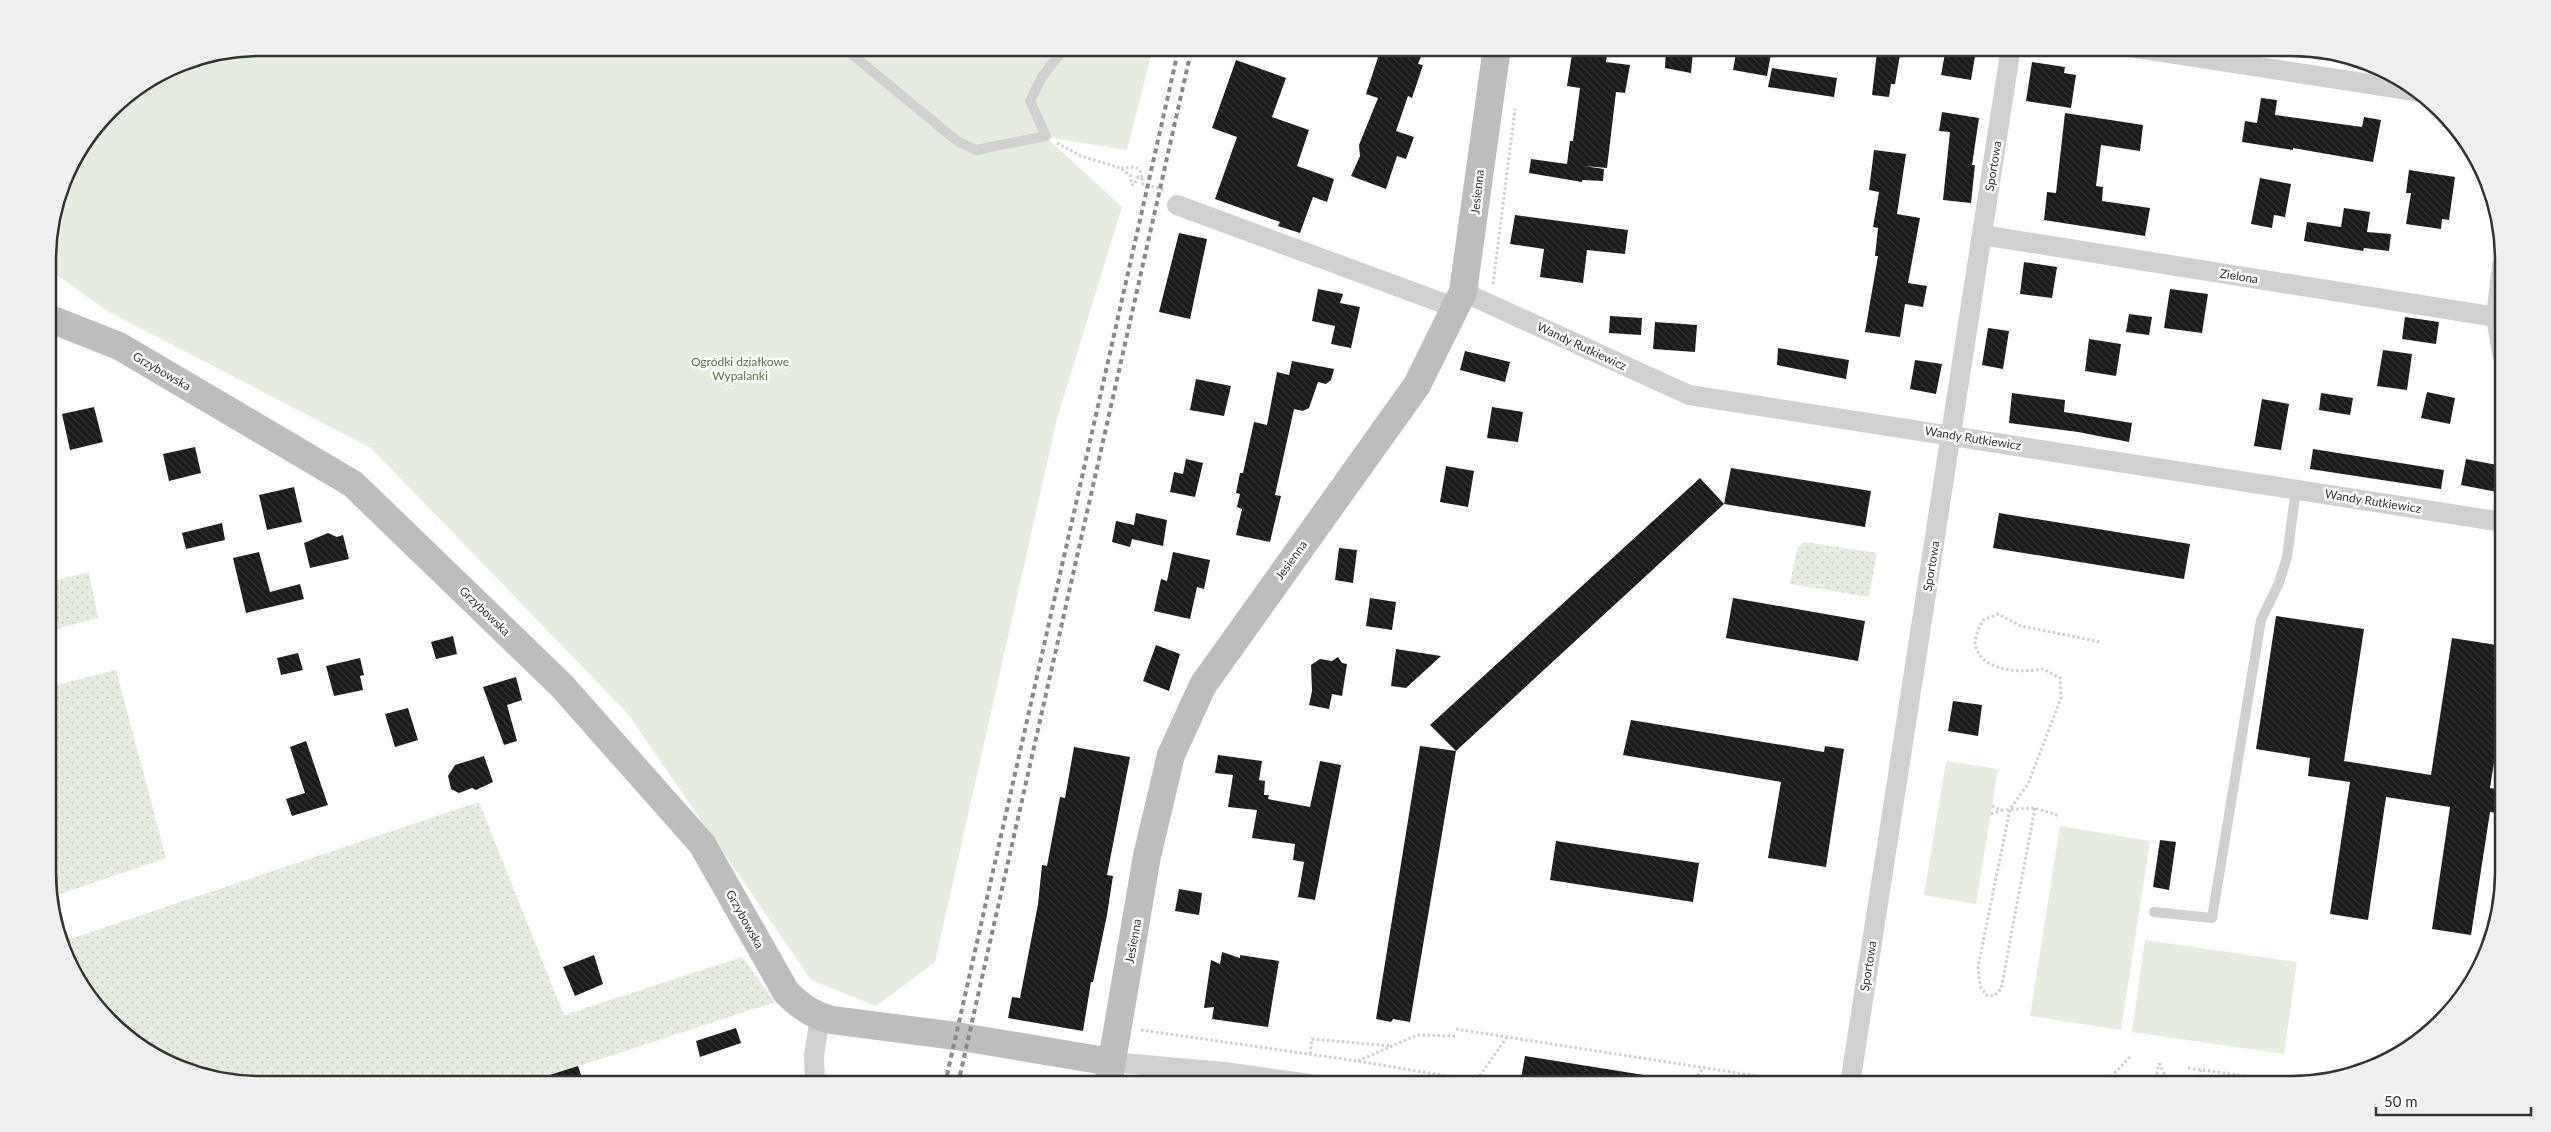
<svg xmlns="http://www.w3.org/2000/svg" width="2551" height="1132" viewBox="0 0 2551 1132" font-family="Lato,sans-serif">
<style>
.grass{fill:url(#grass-dots)}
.garden{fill:#e6ecdf}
.building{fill:url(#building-back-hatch)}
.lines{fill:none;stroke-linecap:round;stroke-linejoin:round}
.path{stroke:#cdcdcd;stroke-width:3;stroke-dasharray:2.5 2.5;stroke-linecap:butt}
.lane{stroke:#d0d0d0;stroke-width:10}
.street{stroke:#d0d0d0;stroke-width:20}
.secondary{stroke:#bdbdbd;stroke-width:28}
.rail{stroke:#888;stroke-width:4;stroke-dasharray:5 4;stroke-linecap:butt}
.labels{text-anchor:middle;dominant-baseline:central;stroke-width:5;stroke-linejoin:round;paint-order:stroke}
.street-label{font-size:12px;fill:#333;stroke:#fff}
.park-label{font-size:12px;fill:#56703f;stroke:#fff}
.rim{fill:none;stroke:#333;stroke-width:2.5}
</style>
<defs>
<pattern id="grass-dots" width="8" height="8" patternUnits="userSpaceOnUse" patternTransform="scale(1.25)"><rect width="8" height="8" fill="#e6ecdf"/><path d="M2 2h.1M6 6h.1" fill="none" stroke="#c6cbc0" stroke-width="1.8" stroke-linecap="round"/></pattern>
<pattern id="building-back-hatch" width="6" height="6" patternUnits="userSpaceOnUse" patternTransform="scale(1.25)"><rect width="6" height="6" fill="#1a1a1a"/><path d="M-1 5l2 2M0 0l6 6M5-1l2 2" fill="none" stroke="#333"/></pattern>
</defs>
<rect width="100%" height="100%" fill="#fff"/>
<!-- grass -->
<path class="grass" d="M1804,542L1877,553L1869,597L1790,584L1797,549Z
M89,572L98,618L49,631V582Z
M116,670L166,858L49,898V687Z
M479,802L564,1015L742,957L775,1002L524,1084H260L179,1068L131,1041L92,1002L64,953L61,942Z"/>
<!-- garden -->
<path class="garden" d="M260,47L1153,48L1127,150L1046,137L1122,207L1057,419L935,962L876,1006L811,980L628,714L371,448L109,312L48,269V246L69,166L120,100L179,64Z
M1946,761L1998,769L1976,904L1924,895Z
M2060,826L2150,841L2121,1030L2030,1016Z
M2145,940L2297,962L2284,1054L2132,1032Z"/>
<!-- building -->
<path class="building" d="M1381,48H1403L1422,54L1418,64L1423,65L1412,98L1408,96L1396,131L1414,137L1406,159L1397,156L1386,189L1351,176L1360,156L1359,145L1378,98L1366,94Z
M1573,48H1608L1606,62L1630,65L1625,93L1616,92L1607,168L1584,166L1604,169L1603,181L1582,180V182L1529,173L1531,159L1567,164L1570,141H1573L1580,88L1567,86Z
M1737,48H1772L1767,76L1733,70Z
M1946,48L1976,50L1971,80L1941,75Z
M1666,49L1693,52L1691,73L1665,68Z
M1877,52L1900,55L1895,84H1891L1889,97L1872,95Z
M1236,60L1286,78L1272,117L1309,130L1297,166L1334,179L1327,202L1313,197L1300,233L1278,226L1280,222L1215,199L1237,137L1212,128Z
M2032,62L2065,67L2064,73L2076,75L2071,108L2026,101Z
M1772,68L1837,78L1834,97L1768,87Z
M2261,98L2277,100L2275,115L2362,127L2364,117L2381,120L2373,162L2293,148V150L2242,142L2245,121L2257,123Z
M1942,112L1979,118L1972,165H1975L1971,203L1943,200L1950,132L1939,131Z
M2065,113L2143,125L2140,151L2101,145L2096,186L2103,187L2102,201L2150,208L2145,236L2044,220L2047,192L2056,193Z
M1874,150L1906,154L1897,214L1920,218L1908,283L1927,286L1923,307L1905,304L1900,337L1865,332L1878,256H1875L1878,228L1873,227L1879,192L1869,190Z
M2409,170L2455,177L2449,220L2442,219L2441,229L2406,224L2411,193H2406Z
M2260,178L2291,184L2285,217L2274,215L2272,228L2251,224Z
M2344,208L2370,212L2367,232L2391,234L2389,251L2364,248L2363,251L2304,241L2307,222L2341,227Z
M1515,215L1628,230L1625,254L1587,250L1583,283L1540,277L1544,249L1510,244Z
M1179,233L1207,239L1190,319L1159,312Z
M2024,262L2057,267L2052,298L2020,294Z
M1318,289L1343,294L1340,303L1360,307L1351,348L1331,344L1335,326L1312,321Z
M2170,289L2208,294L2202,333L2164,328Z
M2129,314L2152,317L2149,335L2126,332Z
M1610,316L1642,318L1641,335L1609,333Z
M2405,317L2439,322L2436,344L2402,339Z
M1655,322L1697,325L1695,352L1653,349Z
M1988,328L2009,331L2003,369L1982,365Z
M2089,339L2121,344L2116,376L2085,371Z
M1778,348L1849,360L1846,379L1777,365Z
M2383,350L2412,354L2407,390L2377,386Z
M1465,351L1510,362L1505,382L1460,370Z
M1915,360L1942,364L1936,394L1910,389Z
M1292,361L1334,369L1331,380L1326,384L1318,382L1309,408L1303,411L1294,409L1275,495L1281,496L1270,542L1236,535L1242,509L1237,507L1240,494L1236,493L1240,473H1243L1254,422L1267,425L1277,372L1289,375Z
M1196,379L1231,386L1224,416L1190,410Z
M2427,392L2455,398L2450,424L2421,418Z
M2012,393L2065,400L2064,412L2132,423L2129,442L2078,432L2009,423Z
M2321,393L2353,398L2350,415L2319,410Z
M2262,399L2289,404L2281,450L2254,446Z
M94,407L103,442L70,450L62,414Z
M1492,407L1523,412L1518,442L1487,438Z
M195,447L201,473L169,481L163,454Z
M2313,449L2444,470L2441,489L2310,469Z
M1186,459L1203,463L1195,497L1170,492L1174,472L1183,474Z
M2466,459L2502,466V493L2461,485Z
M1446,466L1474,471L1468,507L1440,502Z
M1731,468L1871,491L1865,527L1724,504Z
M1700,478L1724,504L1456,751L1430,725Z
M294,487L302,522L267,530L259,495Z
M1136,513L1167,520L1163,546L1132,539L1130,547L1112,542L1116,521L1134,525Z
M1999,513L2190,544L2184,579L1993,548Z
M222,523L225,540L186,549L182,533Z
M328,533L337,537L343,535L349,559L310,568L304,543Z
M1339,548L1357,550L1353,583L1335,580Z
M259,552L270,592L300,584L304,599L246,613L233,558Z
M1173,552L1210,560L1204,589L1197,587L1190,619L1154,611L1161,579L1167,581Z
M1370,598L1396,602L1392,630L1366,626Z
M1733,598L1865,621L1858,661L1726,638Z
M2276,616L2364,629L2344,761L2431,775L2452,638L2503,646V705L2490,788L2503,790V814L2490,812L2471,935L2432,929L2450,807L2386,797L2368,920L2330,914L2350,782L2308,776L2310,758L2256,749Z
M453,636L457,654L436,659L431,642Z
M1156,645L1180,654L1169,691L1143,681Z
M1396,649L1441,656L1406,688L1391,686Z
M298,653L303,670L281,675L277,658Z
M1338,657L1342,663L1347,664L1342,696L1332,694L1329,709L1309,705L1312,691L1311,665L1320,659L1332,661Z
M360,658L364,675L360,676L363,690L334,696L326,666Z
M516,677L522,700L507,705L517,741L504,745L483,687Z
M1953,701L1982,705L1978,736L1948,731Z
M408,708L418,740L395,747L385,714Z
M1631,720L1824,752L1825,746L1844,749L1826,867L1768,858L1781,782L1623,755Z
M306,741L328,805L292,816L286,799L305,793L290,747Z
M1420,746L1456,751L1410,1022L1393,1019L1391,1022L1376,1019Z
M1074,747L1130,757L1107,875L1113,876L1107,915L1093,982H1091L1083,1031L1008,1018L1012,997L1020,998L1038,904L1042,865L1047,866L1060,797L1065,798Z
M1218,755L1262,761L1259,780L1265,781L1264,795H1269L1268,799L1310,807L1320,761L1341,765L1315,900L1298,897L1304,862L1293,860L1295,844L1252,838L1257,810L1228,807L1233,775L1215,773Z
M484,756L493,782L476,790L472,788L459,793L451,789L448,776L455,765Z
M2160,840L2176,842L2169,890L2153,887Z
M1556,841L1699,863L1693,902L1550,880Z
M1179,889L1202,893L1199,915L1175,911Z
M1222,952L1240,958V955L1279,961L1268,1027L1212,1019L1214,1007L1204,1008L1211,960L1220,964Z
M594,955L603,984L575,996L563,967Z
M736,1028L741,1043L700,1057L696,1041Z
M1525,1056L1644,1075L1643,1084H1520Z
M578,1066L584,1084H532L531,1081Z"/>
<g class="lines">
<!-- path -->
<path class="path" d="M1057,143L1081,156L1120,168L1131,176V184L1134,185L1138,177L1142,179L1143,184L1165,190
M1121,168L1135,167L1140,170L1142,178
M1493,284L1515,109
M1992,806L2002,810L2035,808L2060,816
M2035,808L2001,989L1994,996L1986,995L1980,986L1978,967L2010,809L2028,784L2061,698L2060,678L2043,669C2021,673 1978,672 1975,642C1975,636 1980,626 1983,620L1998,614L2021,626L2101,642
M1991,814L2002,810
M1456,1029L1808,1084
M1141,1030L1357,1061L1476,1081
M1310,1054L1312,1039L1391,1046
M1358,1061L1417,1035L1455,1036
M2159,1063L2170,1084
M2188,1068L2301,1084
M2200,1070L2205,1084
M2240,1076L2244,1084
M1474,1084L1507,1037
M1692,1084L1703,1068
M2104,1084L2130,1057
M2155,1084L2159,1063
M2234,1084L2240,1075
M2239,1084L2240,1076"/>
<!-- lane -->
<path class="lane" d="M843,47L957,141L976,150L1046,136L1030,101L1042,77L1065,47
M2154,912L2212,918L2261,620L2279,583L2287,557L2296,489"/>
<!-- street -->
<path class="street" d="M2130,47L2421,92
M1177,205L1456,308
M1982,235L2496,317
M2502,265L2496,317L2502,353
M1463,292L1689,395L2503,522
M1111,1062L1224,1072L1310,1084
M815,1084L814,1056L820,1017
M1850,1084L2011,47"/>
<!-- secondary -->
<path class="secondary" d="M48,318L119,346L353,484L562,686L702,844L786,992C800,1006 812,1015 832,1020L956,1036L1111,1062
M1108,1084L1147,856L1171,755L1203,685L1417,385L1463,292L1497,47"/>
<!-- rail -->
<path class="rail" d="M945,1084L1179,47
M958,1084L1192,47"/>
</g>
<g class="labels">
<!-- street labels -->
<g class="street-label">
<text transform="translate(1993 166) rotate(-81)">Sportowa</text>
<text transform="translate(1477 192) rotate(-84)">Jesienna</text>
<text transform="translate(2239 276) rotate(9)">Zielona</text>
<text transform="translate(1582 346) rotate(25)">Wandy Rutkiewicz</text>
<text transform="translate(162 371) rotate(30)">Grzybowska</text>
<text transform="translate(1973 438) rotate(9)">Wandy Rutkiewicz</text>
<text transform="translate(2373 501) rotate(9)">Wandy Rutkiewicz</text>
<text transform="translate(1291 560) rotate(-54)">Jesienna</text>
<text transform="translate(1931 566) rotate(-81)">Sportowa</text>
<text transform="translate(485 611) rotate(44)">Grzybowska</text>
<text transform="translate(745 919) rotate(61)">Grzybowska</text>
<text transform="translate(1133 941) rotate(-80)">Jesienna</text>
<text transform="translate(1868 966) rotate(-81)">Sportowa</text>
</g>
<!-- park labels -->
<g class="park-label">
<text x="740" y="361">Ogródki działkowe<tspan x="740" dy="14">Wypalanki</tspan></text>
</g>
</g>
<!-- crop -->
<path d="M0 0H2551V1132H0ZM260 56H2291A204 204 0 0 1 2495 260V872A204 204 0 0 1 2291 1076H260A204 204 0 0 1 56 872V260A204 204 0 0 1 260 56Z" fill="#efefef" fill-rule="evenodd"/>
<path class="rim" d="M260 56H2291A204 204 0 0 1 2495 260V872A204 204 0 0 1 2291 1076H260A204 204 0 0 1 56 872V260A204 204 0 0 1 260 56Z"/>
<!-- scale -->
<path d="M2376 1107v8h155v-8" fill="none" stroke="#333333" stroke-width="2.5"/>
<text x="2384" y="1107" font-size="15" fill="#333333" stroke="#ffffff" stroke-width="4" paint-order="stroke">50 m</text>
</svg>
